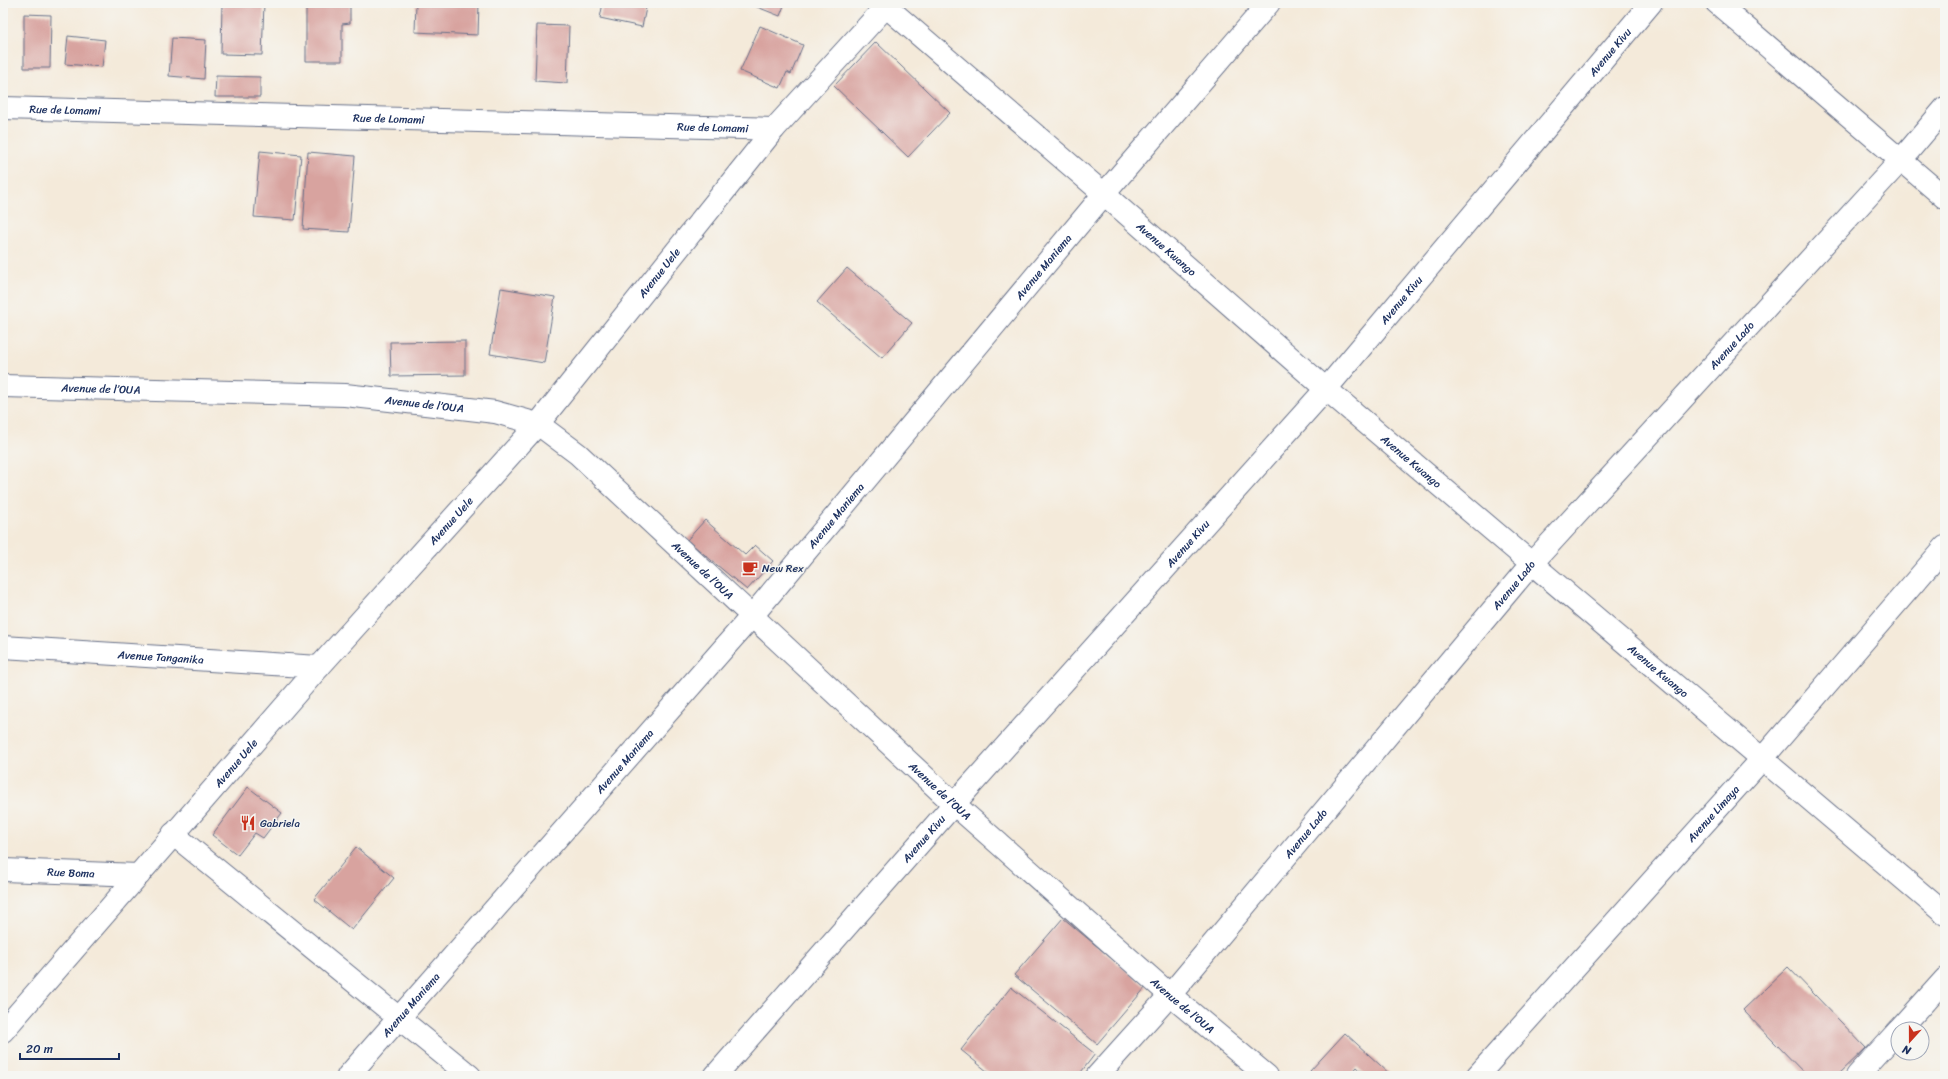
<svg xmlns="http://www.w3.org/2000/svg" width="1948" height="1079" viewBox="0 0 1948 1079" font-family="Sriracha,sans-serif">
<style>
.building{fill:#d8a39f}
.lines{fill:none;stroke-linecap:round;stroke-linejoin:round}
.minor-casing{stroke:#677089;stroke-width:24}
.tertiary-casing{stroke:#677089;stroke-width:24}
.minor{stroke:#fff;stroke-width:22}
.tertiary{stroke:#fff;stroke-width:22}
.labels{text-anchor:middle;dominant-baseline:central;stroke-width:3;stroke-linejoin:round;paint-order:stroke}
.street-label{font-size:11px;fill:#1b2f5e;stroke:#f6f6f2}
.poi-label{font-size:11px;fill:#1b2f5e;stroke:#f6f6f2;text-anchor:start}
</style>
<rect width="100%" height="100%" fill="#f6f6f2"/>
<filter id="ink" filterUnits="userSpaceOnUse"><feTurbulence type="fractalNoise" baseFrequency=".025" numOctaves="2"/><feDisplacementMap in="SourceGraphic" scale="8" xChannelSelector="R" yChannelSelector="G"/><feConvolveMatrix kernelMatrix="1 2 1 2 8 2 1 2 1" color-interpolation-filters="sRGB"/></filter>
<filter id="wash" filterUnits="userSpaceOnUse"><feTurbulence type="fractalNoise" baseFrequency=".012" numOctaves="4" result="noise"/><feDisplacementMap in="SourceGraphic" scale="16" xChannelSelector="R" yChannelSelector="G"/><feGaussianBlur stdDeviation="0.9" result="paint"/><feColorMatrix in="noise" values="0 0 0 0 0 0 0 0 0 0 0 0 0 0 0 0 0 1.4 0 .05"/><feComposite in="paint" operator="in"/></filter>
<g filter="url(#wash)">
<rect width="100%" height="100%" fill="#f4eada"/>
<g id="blocks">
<!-- building -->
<path class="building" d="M222,3H264L262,55L221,54Z
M306,3H350V23L342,24V61H306Z
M416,3H479L478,35L415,32Z
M603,3H647L642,27L600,18Z
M747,3H785L780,16Z
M24,14L51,15L50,68H24Z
M537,25L569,26L567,83L535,81Z
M760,26L803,45L791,74L787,72L780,88L740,71Z
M68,36L105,40L102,67L65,64Z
M172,38L206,40L204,79L169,76Z
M876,42L950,113L908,157L834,86Z
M216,76L260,77V97H215Z
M260,151L301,155L295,220L254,217Z
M308,152L355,156L349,232L303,229Z
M847,268L912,323L882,358L817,302Z
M501,288L555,297L544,363L490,354Z
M465,341V375L391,376L390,342Z
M705,520L745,555L755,545L773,561L747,590L687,540Z
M248,787L282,813L263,838L255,833L238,855L212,835Z
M356,847L394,878L352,930L314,899Z
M1063,918L1146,987L1097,1044L1014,975Z
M1788,967L1866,1048L1837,1076H1807L1743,1010Z
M1011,987L1095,1054L1078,1076H993L961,1050Z
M1345,1033L1392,1076H1367L1357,1067L1350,1075L1351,1076H1315L1310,1071Z"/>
</g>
</g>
<g filter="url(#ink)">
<use href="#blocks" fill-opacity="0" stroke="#677089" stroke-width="1"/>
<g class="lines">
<defs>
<g id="minor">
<path id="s1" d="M882,3L1104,194L1326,389L1945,914"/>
<path d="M1717,3L1945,198"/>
<path id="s2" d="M3,108L774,129"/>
<path id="s3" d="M3,647L319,667"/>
<path d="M173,834L470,1076"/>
<path id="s4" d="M3,870L139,875"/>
<path d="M1900,1029L1945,979"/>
<path id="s5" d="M3,1031L319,667L538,424L774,129L889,3"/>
<path id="s6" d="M348,1076L752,616L1104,194L1269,3"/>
<path id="s7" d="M715,1076L954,804L1326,389L1651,3"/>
<path id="s8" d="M1097,1076L1170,995L1532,563L1901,160L1945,108"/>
<path id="s9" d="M1477,1076L1762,759L1945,547"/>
<path d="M1857,1076L1898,1031"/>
</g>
<g id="tertiary">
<path id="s10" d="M3,386L345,395L461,408L495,412L538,424L578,454L954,804L1170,995L1267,1076"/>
</g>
</defs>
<!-- minor casing -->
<use href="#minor" class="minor-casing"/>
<!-- tertiary casing -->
<use href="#tertiary" class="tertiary-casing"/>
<!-- minor -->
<use href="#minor" class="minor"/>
<!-- tertiary -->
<use href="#tertiary" class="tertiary"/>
</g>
</g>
<!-- icons -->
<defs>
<symbol id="cafe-bare" viewBox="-9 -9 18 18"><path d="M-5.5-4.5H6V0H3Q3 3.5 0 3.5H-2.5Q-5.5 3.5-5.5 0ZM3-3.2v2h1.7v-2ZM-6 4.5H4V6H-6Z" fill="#c8321e" stroke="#f6f6f2" stroke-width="2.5" paint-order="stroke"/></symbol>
<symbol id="restaurant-bare" viewBox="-9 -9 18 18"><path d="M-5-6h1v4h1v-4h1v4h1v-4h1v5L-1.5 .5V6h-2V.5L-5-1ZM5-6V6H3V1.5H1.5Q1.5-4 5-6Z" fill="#c8321e" stroke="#f6f6f2" stroke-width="2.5" paint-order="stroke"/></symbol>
</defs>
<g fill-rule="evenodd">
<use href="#cafe-bare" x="739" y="557" width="22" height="22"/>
<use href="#restaurant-bare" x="237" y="812" width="22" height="22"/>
</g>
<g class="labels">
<!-- street labels -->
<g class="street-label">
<text stroke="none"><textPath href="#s7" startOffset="1360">Avenue Kivu</textPath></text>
<text stroke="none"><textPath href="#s2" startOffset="62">Rue de Lomami</textPath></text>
<text stroke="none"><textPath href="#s2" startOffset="386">Rue de Lomami</textPath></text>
<text stroke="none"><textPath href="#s2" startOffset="710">Rue de Lomami</textPath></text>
<text stroke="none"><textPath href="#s1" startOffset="376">Avenue Kwango</textPath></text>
<text stroke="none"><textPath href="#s6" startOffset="1067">Avenue Maniema</textPath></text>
<text stroke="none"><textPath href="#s5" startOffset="1003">Avenue Uele</textPath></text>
<text stroke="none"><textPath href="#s7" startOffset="1036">Avenue Kivu</textPath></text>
<text stroke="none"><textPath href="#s8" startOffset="968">Avenue Lado</textPath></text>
<text stroke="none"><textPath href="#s10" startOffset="98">Avenue de l’OUA</textPath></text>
<text stroke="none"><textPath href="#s10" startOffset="422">Avenue de l’OUA</textPath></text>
<text stroke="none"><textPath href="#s1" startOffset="700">Avenue Kwango</textPath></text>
<text stroke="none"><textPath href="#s6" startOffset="743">Avenue Maniema</textPath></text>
<text stroke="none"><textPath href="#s5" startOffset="679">Avenue Uele</textPath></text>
<text stroke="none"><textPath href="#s7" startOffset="712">Avenue Kivu</textPath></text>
<text stroke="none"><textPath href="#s10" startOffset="758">Avenue de l’OUA</textPath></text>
<text stroke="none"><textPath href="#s8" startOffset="644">Avenue Lado</textPath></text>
<text stroke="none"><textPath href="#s3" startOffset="158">Avenue Tanganika</textPath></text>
<text stroke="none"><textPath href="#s1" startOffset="1024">Avenue Kwango</textPath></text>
<text stroke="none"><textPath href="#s6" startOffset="419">Avenue Maniema</textPath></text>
<text stroke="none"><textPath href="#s5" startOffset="355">Avenue Uele</textPath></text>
<text stroke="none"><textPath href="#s10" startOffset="1082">Avenue de l’OUA</textPath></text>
<text stroke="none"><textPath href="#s9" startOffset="353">Avenue Limaya</textPath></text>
<text stroke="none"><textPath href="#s8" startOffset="320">Avenue Lado</textPath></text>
<text stroke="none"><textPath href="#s7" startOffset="316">Avenue Kivu</textPath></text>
<text stroke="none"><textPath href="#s4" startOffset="68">Rue Boma</textPath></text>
<text stroke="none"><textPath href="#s6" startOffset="95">Avenue Maniema</textPath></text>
<text stroke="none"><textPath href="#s10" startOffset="1406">Avenue de l’OUA</textPath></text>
</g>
<!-- poi labels -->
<g class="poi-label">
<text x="762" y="568">New Rex</text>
<text x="260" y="823">Gabriela</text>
</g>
</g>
<!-- margin -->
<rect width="1948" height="1079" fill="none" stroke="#f6f6f2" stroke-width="16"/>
<!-- north arrow -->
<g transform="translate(1910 1041) rotate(201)"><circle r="19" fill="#f6f6f2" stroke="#9ea6b7"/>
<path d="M0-3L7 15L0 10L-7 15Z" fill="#c8321e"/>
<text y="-6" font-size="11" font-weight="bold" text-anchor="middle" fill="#1b2f5e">N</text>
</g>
<!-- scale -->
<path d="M20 1053v6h99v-6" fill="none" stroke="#1b2f5e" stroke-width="2"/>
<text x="26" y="1053" font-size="12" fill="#1b2f5e" stroke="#f6f6f2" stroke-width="3" paint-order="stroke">20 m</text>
</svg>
